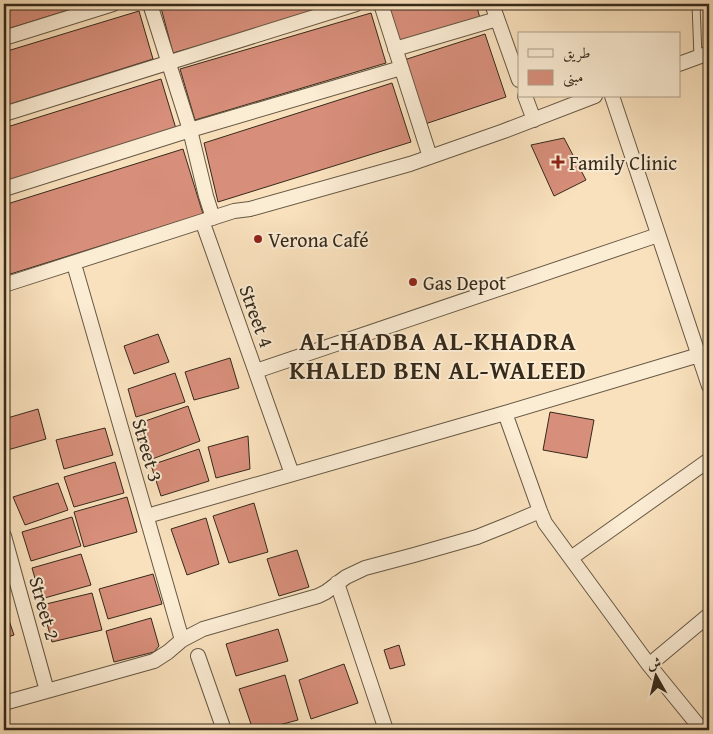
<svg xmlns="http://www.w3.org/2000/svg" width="713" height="734" viewBox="0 0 713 734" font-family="'Gentium Book Plus',Amiri,serif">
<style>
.building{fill:#d78e7a;stroke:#362a1b}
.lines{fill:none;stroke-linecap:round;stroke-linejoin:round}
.service-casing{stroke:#675844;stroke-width:9}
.minor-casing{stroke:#675844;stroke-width:16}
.service{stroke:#fbecd4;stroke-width:7}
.minor{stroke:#fbecd4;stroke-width:14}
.poi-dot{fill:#8f2418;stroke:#fbecd4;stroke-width:2}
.labels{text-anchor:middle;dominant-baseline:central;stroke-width:4;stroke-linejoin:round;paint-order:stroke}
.poi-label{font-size:20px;fill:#362a1b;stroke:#fbecd4;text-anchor:start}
.street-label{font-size:20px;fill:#362a1b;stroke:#fbecd4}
.district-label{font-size:25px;font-weight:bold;letter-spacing:1px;fill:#362a1b;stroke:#fbecd4}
</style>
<rect width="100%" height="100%" fill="#f9e1bd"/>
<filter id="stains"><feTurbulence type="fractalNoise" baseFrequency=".004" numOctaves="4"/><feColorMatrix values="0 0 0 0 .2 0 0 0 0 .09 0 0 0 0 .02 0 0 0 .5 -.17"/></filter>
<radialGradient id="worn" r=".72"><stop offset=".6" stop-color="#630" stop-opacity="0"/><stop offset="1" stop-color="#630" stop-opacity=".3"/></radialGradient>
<!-- building -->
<path class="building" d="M4,4H88L4,30Z
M160,4H345L173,53Z
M387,4H476L480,18L399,41Z
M139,11L153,59L4,106V52Z
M371,13L386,63L195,120L180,69Z
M485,34L506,97L425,124L404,60Z
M161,79L177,132L4,185V128Z
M392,83L411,142L218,202L204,143Z
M564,138L586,180L554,196L531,145Z
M183,149L203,214L4,276V205Z
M158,334L169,362L134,374L124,346Z
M230,358L239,388L194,400L185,372Z
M175,373L185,402L136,417L128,389Z
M188,406L200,441L147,461L134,425Z
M38,409L46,439L4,451V419Z
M550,412L594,420L587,458L543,450Z
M105,428L113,455L64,469L56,440Z
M248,436L250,469L216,478L208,447Z
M199,449L209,481L161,496L151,465Z
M115,462L124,493L74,507L64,477Z
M58,483L68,510L25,525L13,497Z
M127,497L137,532L84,547L74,512Z
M254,503L268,552L229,563L213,516Z
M72,517L81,546L31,561L22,532Z
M206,518L219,564L187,575L171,529Z
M297,550L309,587L279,596L267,559Z
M81,554L91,585L41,599L32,568Z
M153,574L162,604L108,619L99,589Z
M92,593L102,630L52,642L42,605Z
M4,606L14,635L4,638Z
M151,618L159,646L154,652L114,662L106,631Z
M278,629L288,661L236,676L226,644Z
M399,645L405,665L390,669L384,650Z
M344,664L358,703L311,719L299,680Z
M285,675L298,720L260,730H253L239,689Z"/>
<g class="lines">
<defs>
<path id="service" d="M696,4L698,57"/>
<path id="minor" d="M150,4L190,130L206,196L213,218
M381,4L430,157
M492,4L519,80
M4,38L113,4
M395,49L497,19
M679,64L709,53
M525,96L534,120
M612,96L709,386
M4,114L356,4
M4,189L190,130L401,68
M205,229L292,474
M76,271L182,640
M4,285L234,211L250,209L410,164L504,131L595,96
M256,371L658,235
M505,413L540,511L545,523L649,665L702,730
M147,516L505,413L699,355
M4,536L47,691
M571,558L709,460
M337,583L386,730
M198,656L224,730
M649,665L709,615
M4,703L154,661L168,652L182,640L203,629L318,596L326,592L346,577L365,568L414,555L477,537L507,525L540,511"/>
</defs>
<!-- service casing -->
<use href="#service" class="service-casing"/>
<!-- minor casing -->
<use href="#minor" class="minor-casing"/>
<!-- service -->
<use href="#service" class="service"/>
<!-- minor -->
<use href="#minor" class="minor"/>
</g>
<!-- markers -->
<g class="poi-dot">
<path d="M555.5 154.5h5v5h5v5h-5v5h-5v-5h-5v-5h5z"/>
<circle cx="258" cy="239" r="5"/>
<circle cx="413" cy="282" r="5"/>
</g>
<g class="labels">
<!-- poi labels -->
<g class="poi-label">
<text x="569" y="162">Family Clinic</text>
<text x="268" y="239">Verona Café</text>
<text x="423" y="282">Gas Depot</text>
</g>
<!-- street labels -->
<g class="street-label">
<text transform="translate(257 316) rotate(70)">Street 4</text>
<text transform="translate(148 450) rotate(74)">Street 3</text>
<text transform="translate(45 608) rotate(74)">Street 2</text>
</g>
<!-- district labels -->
<g class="district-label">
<text x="438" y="341">AL-HADBA AL-KHADRA<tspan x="438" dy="29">KHALED BEN AL-WALEED</tspan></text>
</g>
</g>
<!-- margin -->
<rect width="713" height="734" fill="none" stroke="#f9e1bd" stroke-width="20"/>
<rect x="5" y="5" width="703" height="724" fill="none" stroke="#362a1b" stroke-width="2.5"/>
<rect x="10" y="10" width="693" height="714" fill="none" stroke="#362a1b"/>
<!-- legend -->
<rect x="518" y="32" width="162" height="65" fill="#fbecd4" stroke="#ac9e8a"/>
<rect x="528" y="49" width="25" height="8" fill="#fbecd4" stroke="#ac9e8a"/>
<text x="563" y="58" font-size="15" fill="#362a1b">طريق</text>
<rect x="528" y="70" width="25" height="15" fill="#d78e7a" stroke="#ac9e8a"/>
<text x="563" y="82" font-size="15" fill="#362a1b">مبنى</text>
<!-- north arrow -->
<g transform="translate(656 676) rotate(352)" stroke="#fbecd4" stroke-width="4" paint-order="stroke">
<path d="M0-4L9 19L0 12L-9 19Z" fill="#362a1b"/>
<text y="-8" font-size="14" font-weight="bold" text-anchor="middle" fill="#362a1b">ش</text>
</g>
<rect width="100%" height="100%" filter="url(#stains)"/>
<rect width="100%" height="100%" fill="url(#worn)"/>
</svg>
